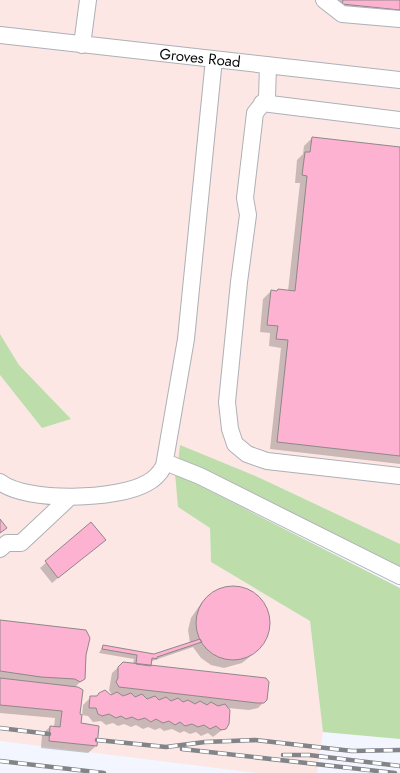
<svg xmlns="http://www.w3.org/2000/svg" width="400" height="773" viewBox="0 0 400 773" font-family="Jost,sans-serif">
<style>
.industrial{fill:#fce7e4}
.green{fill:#bdddaa}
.shadow{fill:#0003}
.building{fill:#feb2d2;stroke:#8f878a}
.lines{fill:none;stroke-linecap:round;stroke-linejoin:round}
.minor-casing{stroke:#aeb0b8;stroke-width:18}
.minor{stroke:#fff;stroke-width:16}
.rail-casing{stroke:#828489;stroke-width:4.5}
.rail{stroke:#fff;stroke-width:3;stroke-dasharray:9;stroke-linecap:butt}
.labels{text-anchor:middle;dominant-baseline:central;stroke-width:3;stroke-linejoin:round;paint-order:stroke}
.street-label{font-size:15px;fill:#0b0c0e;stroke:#fff}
</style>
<rect width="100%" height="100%" fill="#f3f6fe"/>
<!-- industrial -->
<path class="industrial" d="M0,0H400V544L260,478L180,446L178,507L210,528L211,562L310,621L323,732L317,773H256L0,741V375L42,428L71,419L19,365L0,334Z"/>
<!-- green -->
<path class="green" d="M0,334L19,365L71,419L42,428L0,375Z
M180,445L260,478L400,544V574L178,463Z
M175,473L400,588V739L323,732L310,621L211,562L210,528L178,507Z"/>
<!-- shadow -->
<path class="shadow" d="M336,0H400V19L335,12Z
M312,138L400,148V464L270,449L281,348L269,346L270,333L260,332L263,299L271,291H288L300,183H295L297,160L303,154L304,146Z
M91,524L104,540L52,583L40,568Z
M234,587L247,589L262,600L268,612L270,624L267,636L252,655L242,663L224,668L211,665L201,658L193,647L155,660L150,662V666L266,700L258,708L249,710L228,708L227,726L213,737L208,733L201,736L196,732L190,734L184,731L180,733L172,729L164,731L160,728L155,730L148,727L143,729L136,725L131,727L124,724L118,726L113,723L106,725L101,721L93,722L88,716L82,715L83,705L91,697H113L109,690L112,673L123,663L133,664L134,659L99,653L103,646L154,655L190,643L188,630L191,618L202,602L211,594L222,588Z
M0,621L84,630L87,632L85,677L74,688L80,724L96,746L88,753L41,748L42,734L50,727H54L55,718L0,713Z"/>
<!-- building -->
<path class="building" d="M343,0H400V10L342,4Z
M312,137L400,147V456L277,442L288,340L276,339L278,326L267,325L271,290L277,291L278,289L295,291L307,176L302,175L305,152H310Z
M0,519L7,528L0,533Z
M91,522L106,540L58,578L45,561Z
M196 623a37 37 0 1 1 74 0a37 37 0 1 1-74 0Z
M0,620L86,630L90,638L86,655L85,679L80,682L75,679L41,677L0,671Z
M200,639L202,642L157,657V659L152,658L151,666L136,664L137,655L102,649L103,645L154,654Z
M123,662L266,678L269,682L267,700L264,703H257L119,687L116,682L118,678V667Z
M0,678L78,687L83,690L80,714L82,715L81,723L99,726L97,746L49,741L50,726L60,727L62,711L0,705Z
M105,690L111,695L117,692L123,696L131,693L135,697L142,694L147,699L155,696L159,700L166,697L171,701L178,698L183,702L188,700L195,704L200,701L207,705L211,702L218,706L225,704L230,710L229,724L226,729L221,730L216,726L210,729L204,725L198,727L192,724L185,726L180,722L175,725L169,721L163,723L156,719L151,722L145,718L138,720L132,717L126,719L121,716L116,718L109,714L102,716L98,714L96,708H89L90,696H97L99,693Z"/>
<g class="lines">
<defs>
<path id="minor" d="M324,0L342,14L400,19
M0,35L400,80
M82,45L88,0
M268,65L267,98L255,113L245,198L248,215L239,282L227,402L230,429L235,444L247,454L267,461L400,476
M262,103L400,120
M165,462L200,476L400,576
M0,482C27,503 118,500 147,483C155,479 160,473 164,466L186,339L214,59
M0,549L7,543H21L70,497"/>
</defs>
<!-- minor casing -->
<use href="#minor" class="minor-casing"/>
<!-- minor -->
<use href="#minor" class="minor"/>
<defs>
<path id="rail" d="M0,728L49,734
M97,740L166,747L205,742L255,740L352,751L400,750
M182,749L395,773
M283,755H309L400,766
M0,761L104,773"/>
</defs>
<!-- rail casing -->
<use href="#rail" class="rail-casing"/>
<!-- rail -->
<use href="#rail" class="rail"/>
</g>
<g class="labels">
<!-- street labels -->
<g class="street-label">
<text transform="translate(200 58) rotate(6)">Groves Road</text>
</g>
</g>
</svg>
